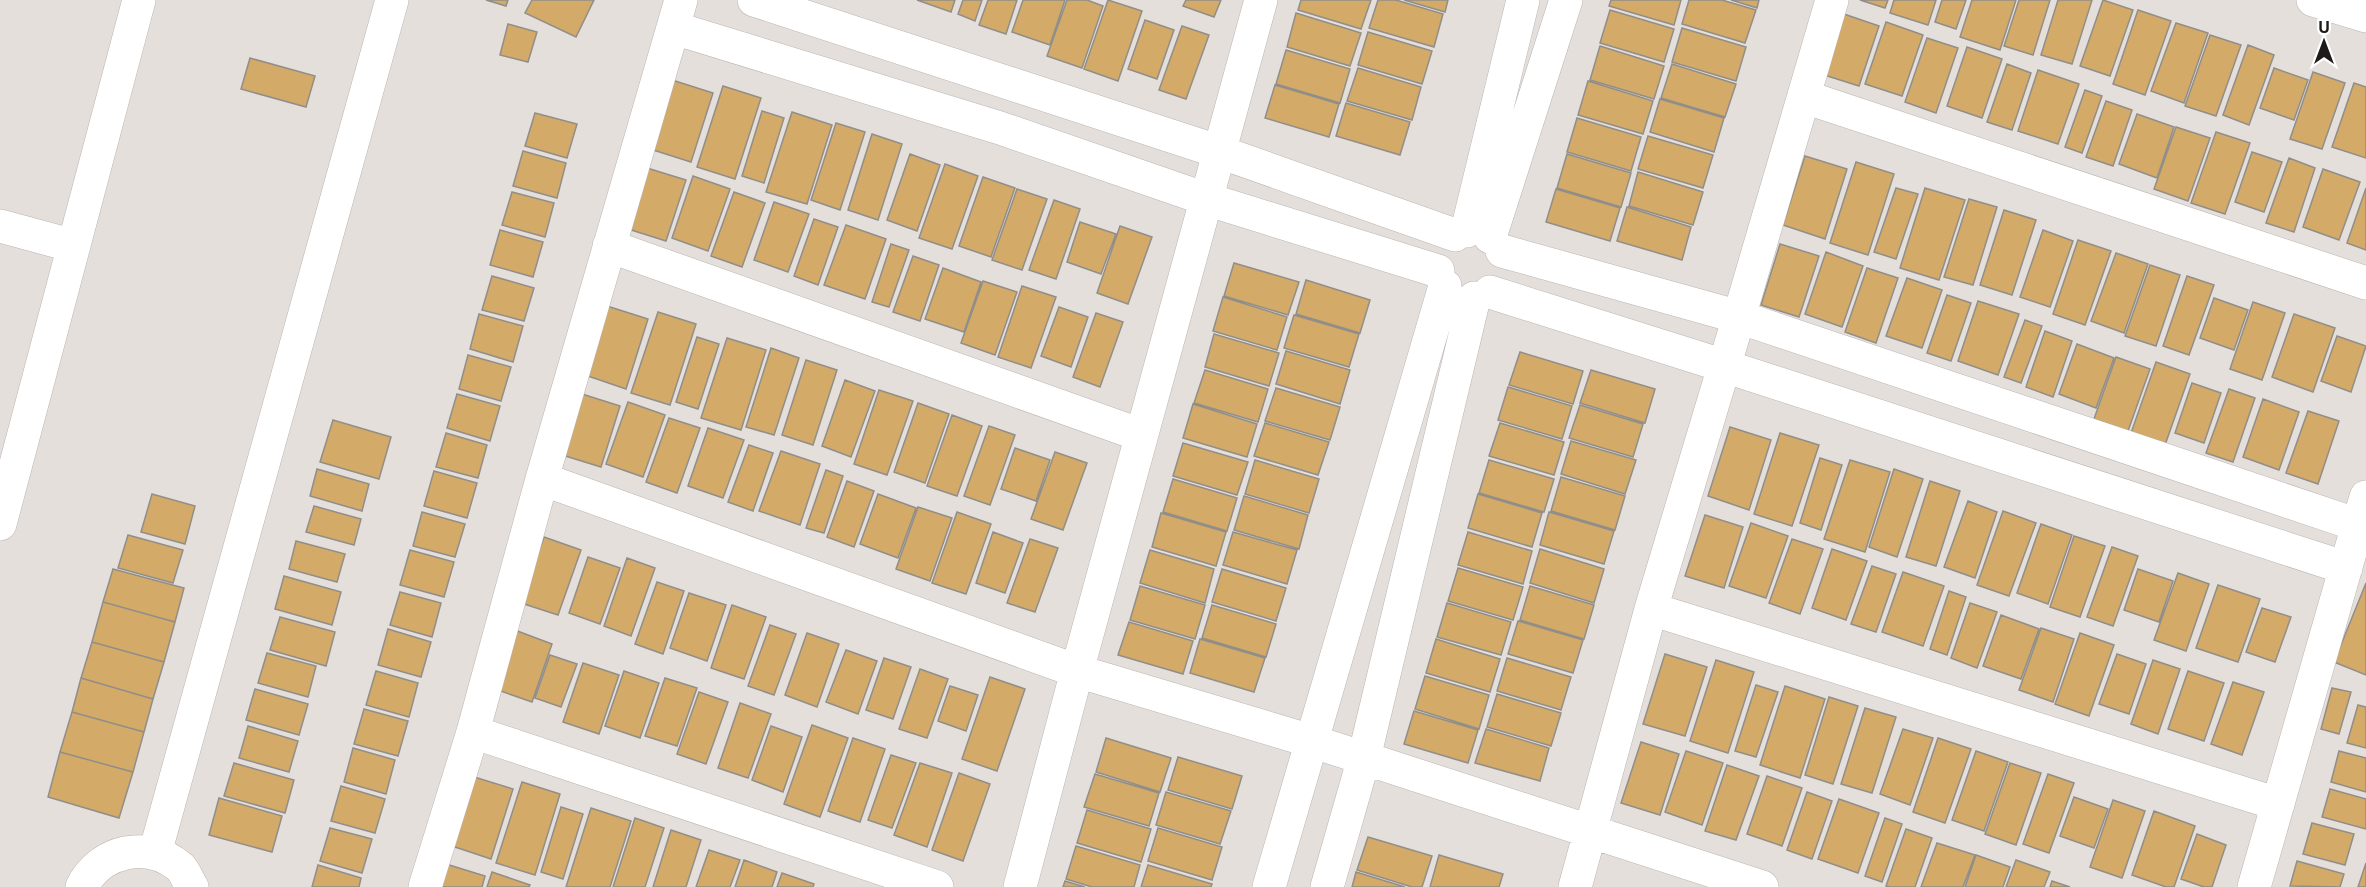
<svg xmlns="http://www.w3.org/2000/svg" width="2366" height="887" viewBox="0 0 2366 887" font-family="'Noto Sans',sans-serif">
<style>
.building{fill:#d3aa67;stroke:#918e89;stroke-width:1.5}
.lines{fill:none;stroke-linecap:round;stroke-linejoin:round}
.minor-casing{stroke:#bbb5b2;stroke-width:34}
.minor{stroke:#fff;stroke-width:33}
</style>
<rect width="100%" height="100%" fill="#e5dfdc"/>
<!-- building -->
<path class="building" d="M486,0H508L506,6Z
M532,0H594L576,37L525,13Z
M917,0H955L951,12Z
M963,0H982L975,21L958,14Z
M988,0H1017L1006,34L979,25Z
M1023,0H1065L1050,45L1012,32Z
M1067,0H1087L1103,6L1082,68L1047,56Z
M1108,0L1142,11L1118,81L1084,69Z
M1186,0H1221L1214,17L1183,6Z
M1301,0H1371L1361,29L1298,10Z
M1378,0H1396L1443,14L1434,47L1369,28Z
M1404,0H1448L1445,12Z
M1611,0H1681L1674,25L1609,6Z
M1689,0H1722L1756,10L1745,43L1682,24Z
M1731,0H1759L1757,8Z
M1860,0H1888L1885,8Z
M1894,0H1936L1928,25L1890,13Z
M1942,0H1966L1956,29L1935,22Z
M1972,0H2016L2000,50L1960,37Z
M2019,0H2050L2033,55L2004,46Z
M2058,0H2092L2072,64L2041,55Z
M2103,0L2133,10L2110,76L2080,66Z
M1610,10L1674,29L1664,62L1600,43Z
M2138,10L2171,21L2145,95L2113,84Z
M1296,13L1361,33L1350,66L1287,47Z
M1841,13L1879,26L1859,86L1821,74Z
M1145,20L1174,30L1157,79L1128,69Z
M1886,22L1923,35L1902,96L1865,84Z
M2176,23L2208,33L2184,103L2151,91Z
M508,24L537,32L528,62L500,55Z
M1182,26L1209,35L1186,99L1159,90Z
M1682,28L1746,47L1736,81L1672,62Z
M1368,32L1432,51L1422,84L1358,65Z
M2210,35L2241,45L2216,116L2185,106Z
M1927,38L1958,48L1936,113L1905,102Z
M2248,45L2274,55L2249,125L2223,115Z
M1600,46L1664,66L1654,99L1590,80Z
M1967,47L2002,59L1982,118L1947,106Z
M1286,50L1350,69L1340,103L1276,84Z
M250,58L315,76L306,107L241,89Z
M1672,64L1736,84L1725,117L1661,98Z
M2007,64L2031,73L2012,130L1987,122Z
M1358,68L1421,87L1412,120L1347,101Z
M2274,68L2308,80L2294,120L2260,108Z
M2038,70L2079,84L2058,144L2018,131Z
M2313,72L2345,83L2322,149L2290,139Z
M672,80L713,93L691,162L650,149Z
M1588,81L1653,101L1643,134L1578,115Z
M2354,83L2366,87V158L2332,147Z
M1275,85L1339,104L1329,137L1265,118Z
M723,86L761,98L735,179L697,167Z
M2085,90L2102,96L2082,153L2065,147Z
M1660,99L1724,118L1714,152L1650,132Z
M2106,101L2132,110L2113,166L2086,157Z
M1346,103L1410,122L1400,155L1336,136Z
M762,111L784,118L764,183L742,176Z
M792,112L832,125L807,204L766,192Z
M535,113L577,124L567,158L525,146Z
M2137,114L2174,127L2157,178L2119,164Z
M1577,118L1641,137L1631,171L1567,152Z
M836,123L865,132L840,210L811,200Z
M2176,127L2210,138L2188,201L2154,189Z
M2216,132L2250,143L2225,214L2191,203Z
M872,134L902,144L878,220L848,210Z
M1648,136L1713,155L1703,188L1638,169Z
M523,151L566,163L557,198L513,186Z
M2252,152L2282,162L2264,212L2235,202Z
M910,154L940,165L917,231L887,220Z
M1567,154L1631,173L1621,207L1557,188Z
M1805,156L1847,169L1825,239L1783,225Z
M2289,158L2315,168L2294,232L2266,223Z
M1856,162L1894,174L1868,255L1830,243Z
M945,164L978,176L952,249L919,238Z
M647,168L686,180L666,241L628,229Z
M2323,169L2360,182L2339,240L2303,227Z
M1638,172L1703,192L1693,225L1629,206Z
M693,176L730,189L708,251L672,238Z
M983,177L1015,188L991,257L959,246Z
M1896,188L1918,194L1896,259L1874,252Z
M1925,188L1965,200L1939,280L1900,268Z
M2366,188V250L2347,243Z
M1017,189L1047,199L1022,270L992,260Z
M1556,189L1620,208L1610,241L1546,222Z
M512,192L554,203L545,237L502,225Z
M734,192L765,203L742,267L711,256Z
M1969,199L1997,207L1973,285L1944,277Z
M1054,200L1080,209L1056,279L1029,270Z
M774,202L809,214L788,272L754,260Z
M1627,207L1691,227L1682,260L1617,241Z
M2004,210L2036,220L2012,295L1980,285Z
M814,219L838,227L818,285L794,276Z
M1080,222L1116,234L1101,274L1067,262Z
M846,225L886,239L865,299L824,285Z
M1120,226L1152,237L1128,304L1097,293Z
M500,230L543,242L533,277L490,265Z
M2043,230L2073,241L2050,307L2020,297Z
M2078,240L2111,251L2085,325L2053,314Z
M891,244L909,250L889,307L872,302Z
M1780,244L1819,256L1799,317L1761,305Z
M1826,252L1863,266L1842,327L1805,314Z
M2116,253L2148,264L2124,333L2091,321Z
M913,256L939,265L920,321L893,312Z
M1234,263L1299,282L1288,315L1224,296Z
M2150,265L2180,275L2156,346L2125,336Z
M943,268L981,282L964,332L925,319Z
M1867,268L1898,278L1876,343L1845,332Z
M492,276L534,288L524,321L482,310Z
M2187,276L2214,285L2189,355L2163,346Z
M1907,278L1942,290L1922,348L1886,336Z
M1306,280L1370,300L1360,333L1296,314Z
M983,281L1017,292L995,355L961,343Z
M1022,286L1056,297L1031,368L998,357Z
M1947,295L1971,303L1951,361L1927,353Z
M1223,297L1287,317L1277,350L1213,331Z
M2214,298L2248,310L2234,350L2200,338Z
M1978,301L2019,314L1998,375L1958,361Z
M2253,302L2285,313L2262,380L2230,369Z
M607,306L648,319L626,389L585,375Z
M1059,307L1088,317L1071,367L1041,356Z
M658,312L696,324L670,405L631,393Z
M1096,313L1123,322L1100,387L1073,377Z
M479,314L523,326L513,362L470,349Z
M2294,314L2335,328L2313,392L2272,377Z
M1294,315L1359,334L1349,367L1284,348Z
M2025,320L2042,326L2021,383L2004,377Z
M2045,331L2072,341L2053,397L2026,387Z
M1214,334L1279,353L1269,386L1205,367Z
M2337,336L2366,346L2351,392L2321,381Z
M697,337L719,344L698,409L676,402Z
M727,338L766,350L741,430L701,418Z
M2077,344L2114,358L2096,408L2059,394Z
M771,348L799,358L774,435L746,427Z
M1286,351L1350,370L1340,404L1276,384Z
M1520,352L1583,371L1573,404L1509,385Z
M468,355L511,367L501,401L459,389Z
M2116,357L2150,369L2128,431L2094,419Z
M806,360L837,370L813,445L782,435Z
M2156,362L2190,374L2165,445L2131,433Z
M1205,370L1268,389L1258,422L1194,403Z
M1591,370L1655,389L1645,423L1580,403Z
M845,380L875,391L851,457L822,446Z
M2192,383L2221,393L2204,443L2175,433Z
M1508,387L1572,406L1562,439L1498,420Z
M1276,388L1340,407L1330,440L1265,421Z
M2229,389L2255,398L2233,462L2206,453Z
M879,390L913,401L887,475L854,464Z
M457,394L500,406L490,441L447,428Z
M582,394L620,406L601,467L562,455Z
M2263,399L2299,412L2279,470L2243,457Z
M628,402L665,415L643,477L606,464Z
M918,403L949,414L925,483L894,472Z
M1193,404L1257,424L1247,457L1183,438Z
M1580,405L1643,424L1633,457L1569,438Z
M2308,411L2339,421L2318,484L2286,473Z
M952,415L982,426L957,496L927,486Z
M669,418L700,428L677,493L646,482Z
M333,420L391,437L379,479L320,462Z
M1265,423L1329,442L1318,475L1254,456Z
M1500,423L1564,442L1554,475L1489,456Z
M989,426L1015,435L990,505L964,496Z
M1730,427L1771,440L1749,510L1708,496Z
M708,428L744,440L723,498L688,486Z
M446,433L487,445L478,478L436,467Z
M1780,433L1819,445L1792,526L1754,514Z
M1571,441L1636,460L1625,494L1561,474Z
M1183,443L1248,462L1237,495L1173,476Z
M749,445L773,453L753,511L728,502Z
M1015,448L1050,460L1036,501L1001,489Z
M781,451L820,464L800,525L759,511Z
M1055,452L1087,463L1063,530L1031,519Z
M1820,458L1842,465L1821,530L1800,523Z
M1255,460L1319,479L1309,513L1245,494Z
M1489,460L1554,479L1544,512L1479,493Z
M1850,460L1890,472L1865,552L1824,539Z
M317,469L369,484L362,511L310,496Z
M1894,469L1923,479L1897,557L1869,547Z
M826,470L843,476L824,533L806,528Z
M434,471L477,483L467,518L424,506Z
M1561,477L1625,496L1615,530L1551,511Z
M1173,479L1237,498L1227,531L1163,512Z
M847,481L874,491L854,547L827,537Z
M1930,481L1960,491L1936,566L1906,557Z
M152,494L195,506L185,544L141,532Z
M878,494L916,508L898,558L860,544Z
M1478,494L1542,513L1532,547L1468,528Z
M1244,496L1308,515L1299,549L1234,530Z
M1968,501L1997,512L1975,578L1944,567Z
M314,506L361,519L354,545L306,532Z
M918,507L952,518L930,581L896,569Z
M2003,511L2036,523L2009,596L1977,585Z
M422,512L465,524L455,557L413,546Z
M957,512L991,524L966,594L932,583Z
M1549,512L1614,531L1604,564L1540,545Z
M1161,513L1226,532L1216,566L1152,547Z
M1705,515L1743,527L1724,588L1685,576Z
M1751,523L1788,536L1766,598L1729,586Z
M2041,524L2072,535L2048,604L2017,593Z
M993,532L1023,543L1005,593L976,583Z
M1233,532L1297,550L1287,584L1223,565Z
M1468,532L1532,551L1523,584L1458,565Z
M128,535L183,550L173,583L118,568Z
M2074,536L2105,546L2080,617L2050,607Z
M544,537L581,550L558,615L521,603Z
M1030,539L1058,548L1035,612L1007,603Z
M1792,539L1823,549L1800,614L1769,603Z
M296,541L345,554L337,582L289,569Z
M2112,547L2138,556L2113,626L2087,617Z
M1540,549L1604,569L1594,603L1530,583Z
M1832,549L1867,561L1846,620L1812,608Z
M410,550L454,562L444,597L400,585Z
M1150,550L1214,569L1205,603L1140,583Z
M588,557L620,568L600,624L569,613Z
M627,558L655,568L631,636L604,626Z
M1872,566L1896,574L1876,632L1851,624Z
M1458,568L1523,587L1513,620L1448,601Z
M113,569L184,588L175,622L103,602Z
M1222,569L1286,588L1276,621L1212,602Z
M2138,569L2173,581L2159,622L2124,610Z
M1903,572L1944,586L1923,646L1882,632Z
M2178,573L2209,584L2186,651L2154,640Z
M284,576L341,592L332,625L275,609Z
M657,582L684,591L663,654L635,644Z
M2366,583V675L2334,662Z
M2218,585L2260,599L2238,662L2196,648Z
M1140,586L1205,605L1195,639L1130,620Z
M1530,586L1594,605L1584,639L1520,620Z
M1949,591L1966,597L1947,655L1930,649Z
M400,592L441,603L432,637L390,625Z
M689,593L726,605L707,661L670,648Z
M103,602L175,622L164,662L92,642Z
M1447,603L1511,622L1501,655L1437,637Z
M1970,603L1997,612L1977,668L1951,658Z
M732,605L766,617L744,679L711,668Z
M1212,605L1276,624L1266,657L1202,638Z
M2262,608L2291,617L2275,662L2246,652Z
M2001,615L2039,629L2021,679L1983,666Z
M280,617L335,632L326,666L270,650Z
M1518,621L1583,640L1573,673L1508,654Z
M1129,622L1193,641L1183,674L1118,655Z
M770,625L796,634L774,695L748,686Z
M2041,628L2074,639L2053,702L2019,690Z
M388,629L431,642L421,677L378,665Z
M512,629L552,644L532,702L492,688Z
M807,633L839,644L817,707L785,695Z
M2080,633L2114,645L2089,716L2055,704Z
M1200,639L1265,658L1254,692L1190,673Z
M1436,639L1500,659L1490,692L1426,673Z
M92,642L164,662L153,699L81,678Z
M846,650L877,661L858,714L826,702Z
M267,653L316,666L308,697L258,683Z
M1665,654L1707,667L1685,736L1643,724Z
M2117,654L2146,664L2129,714L2099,704Z
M550,655L577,664L561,707L535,698Z
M884,658L911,667L893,719L866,710Z
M1507,658L1571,677L1561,710L1497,691Z
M1716,660L1754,672L1728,753L1690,741Z
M2153,660L2180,669L2158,734L2131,724Z
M583,663L619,675L599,734L563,722Z
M920,669L948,679L927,738L899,729Z
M376,671L418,683L409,717L366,705Z
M624,671L659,683L640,738L605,726Z
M2188,671L2224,683L2204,741L2168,729Z
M1425,676L1489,695L1479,729L1415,709Z
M990,677L1025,689L997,771L962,759Z
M81,678L153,699L144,732L72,712Z
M665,678L697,688L677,746L645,736Z
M2233,682L2264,692L2242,755L2211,744Z
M1756,685L1778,692L1756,757L1735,751Z
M950,686L978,695L966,731L938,721Z
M1785,686L1825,699L1800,778L1760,765Z
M2332,688L2351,692L2339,734L2321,729Z
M255,689L308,704L299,735L246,720Z
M699,692L728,702L706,764L677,754Z
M1497,694L1561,713L1551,746L1487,727Z
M1829,697L1858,706L1833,784L1805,775Z
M740,703L771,714L748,778L718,768Z
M2358,705L2366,707V748L2347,743Z
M1865,708L1896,717L1872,793L1841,784Z
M364,709L408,721L398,756L354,744Z
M1414,711L1478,730L1468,763L1404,744Z
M72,712L144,732L133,772L60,752Z
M812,725L848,738L820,817L784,804Z
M248,726L298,741L289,772L239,758Z
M771,726L802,737L783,792L752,780Z
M1486,729L1549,748L1540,781L1475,763Z
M1903,729L1933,738L1910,805L1880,794Z
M853,738L885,749L860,822L828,811Z
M1106,738L1171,758L1160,792L1096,772Z
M1938,738L1971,749L1945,823L1913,812Z
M1641,742L1679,754L1660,815L1621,803Z
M353,748L395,760L386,794L344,782Z
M1686,751L1723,763L1702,825L1665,812Z
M1976,751L2008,762L1984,831L1952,820Z
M2339,751L2366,758V792L2331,782Z
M60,752L133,772L119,818L48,797Z
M891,755L916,763L892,828L868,820Z
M1178,757L1242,776L1232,809L1168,790Z
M234,763L294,780L285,813L224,796Z
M920,763L952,773L927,847L894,835Z
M2010,763L2041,773L2016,845L1985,834Z
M1727,765L1759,776L1736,840L1705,831Z
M959,773L990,784L963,861L932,850Z
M1095,774L1159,793L1149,826L1084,807Z
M2048,774L2074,783L2049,853L2023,844Z
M471,776L513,789L491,859L449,845Z
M1767,776L1802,788L1782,846L1747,834Z
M522,782L560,794L535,875L496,863Z
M341,786L385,799L375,833L331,821Z
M2330,789L2366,799V829L2322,817Z
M1166,792L1231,811L1220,844L1156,825Z
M1807,792L1832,801L1812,859L1787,850Z
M2074,797L2108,809L2094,848L2060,836Z
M219,798L282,816L272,852L209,835Z
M1839,799L1879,813L1858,873L1818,859Z
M2113,800L2145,811L2122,878L2090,867Z
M561,807L583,814L563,879L541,872Z
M591,808L631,821L610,887H566Z
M1087,810L1151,829L1141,862L1077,843Z
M2154,811L2195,826L2174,887H2166L2132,875Z
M635,818L664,828L645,887H613Z
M1885,818L1902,824L1882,882L1865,876Z
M2312,823L2354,834L2345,865L2303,854Z
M330,828L372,839L362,873L320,861Z
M1158,828L1222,847L1212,880L1148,861Z
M1906,829L1932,838L1915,887H1889L1886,886Z
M671,830L701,840L686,887H653Z
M2197,834L2226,845L2212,887H2204L2181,879Z
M1368,837L1432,856L1422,887H1412L1357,870Z
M1937,843L1975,855L1963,887H1921Z
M1076,846L1140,865L1134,887H1092L1066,879Z
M709,850L740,860L730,887H696Z
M1439,855L1503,874L1499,887H1430Z
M1976,855L2010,867L2003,887H1965Z
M744,860L777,872L772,887H735Z
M2016,860L2050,872L2044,887H2006Z
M2297,861L2344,874L2340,887L2290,886Z
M2366,863V887H2358Z
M446,864L485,876L482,887H439Z
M318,865L361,878L359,887H312Z
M1148,865L1212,884L1211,887H1141Z
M492,872L530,885L529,887H487Z
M1356,872L1405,887H1352Z
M782,873L814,884L813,887H777Z
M1065,881L1085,887H1063Z
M2052,881L2070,887H2050Z"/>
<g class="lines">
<defs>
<path id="minor" d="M754,0L1220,152L1455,235
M2313,0L2366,16
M674,28L1000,128L1206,199L1438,271
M1805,97L2366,283
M0,226L74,246
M1467,231L1523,0
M1490,237L1566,0
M609,246L1141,435
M1502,251L1739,317L2358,525
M1490,292L1715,363L2346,568
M542,479L1077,671L1311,741L1762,887
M0,524L139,0
M1651,609L2278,804
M473,732L937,887
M155,853L392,0
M82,887C100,850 148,840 180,867C185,872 188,881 192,887
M425,887L473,732L542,479L681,0
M1020,887L1077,671L1261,0
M1269,887L1445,286
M1327,887L1364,758L1474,298
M1575,887L1651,609L1739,317L1832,0
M2254,887L2366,497"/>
</defs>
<!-- minor casing -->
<use href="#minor" class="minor-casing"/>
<!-- minor -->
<use href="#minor" class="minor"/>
</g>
<!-- north arrow -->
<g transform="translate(2324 42)" stroke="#ffffff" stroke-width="4.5" paint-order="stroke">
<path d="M0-4.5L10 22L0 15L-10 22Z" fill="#1e1c1b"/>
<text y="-9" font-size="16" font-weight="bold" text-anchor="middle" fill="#1e1c1b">U</text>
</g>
</svg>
